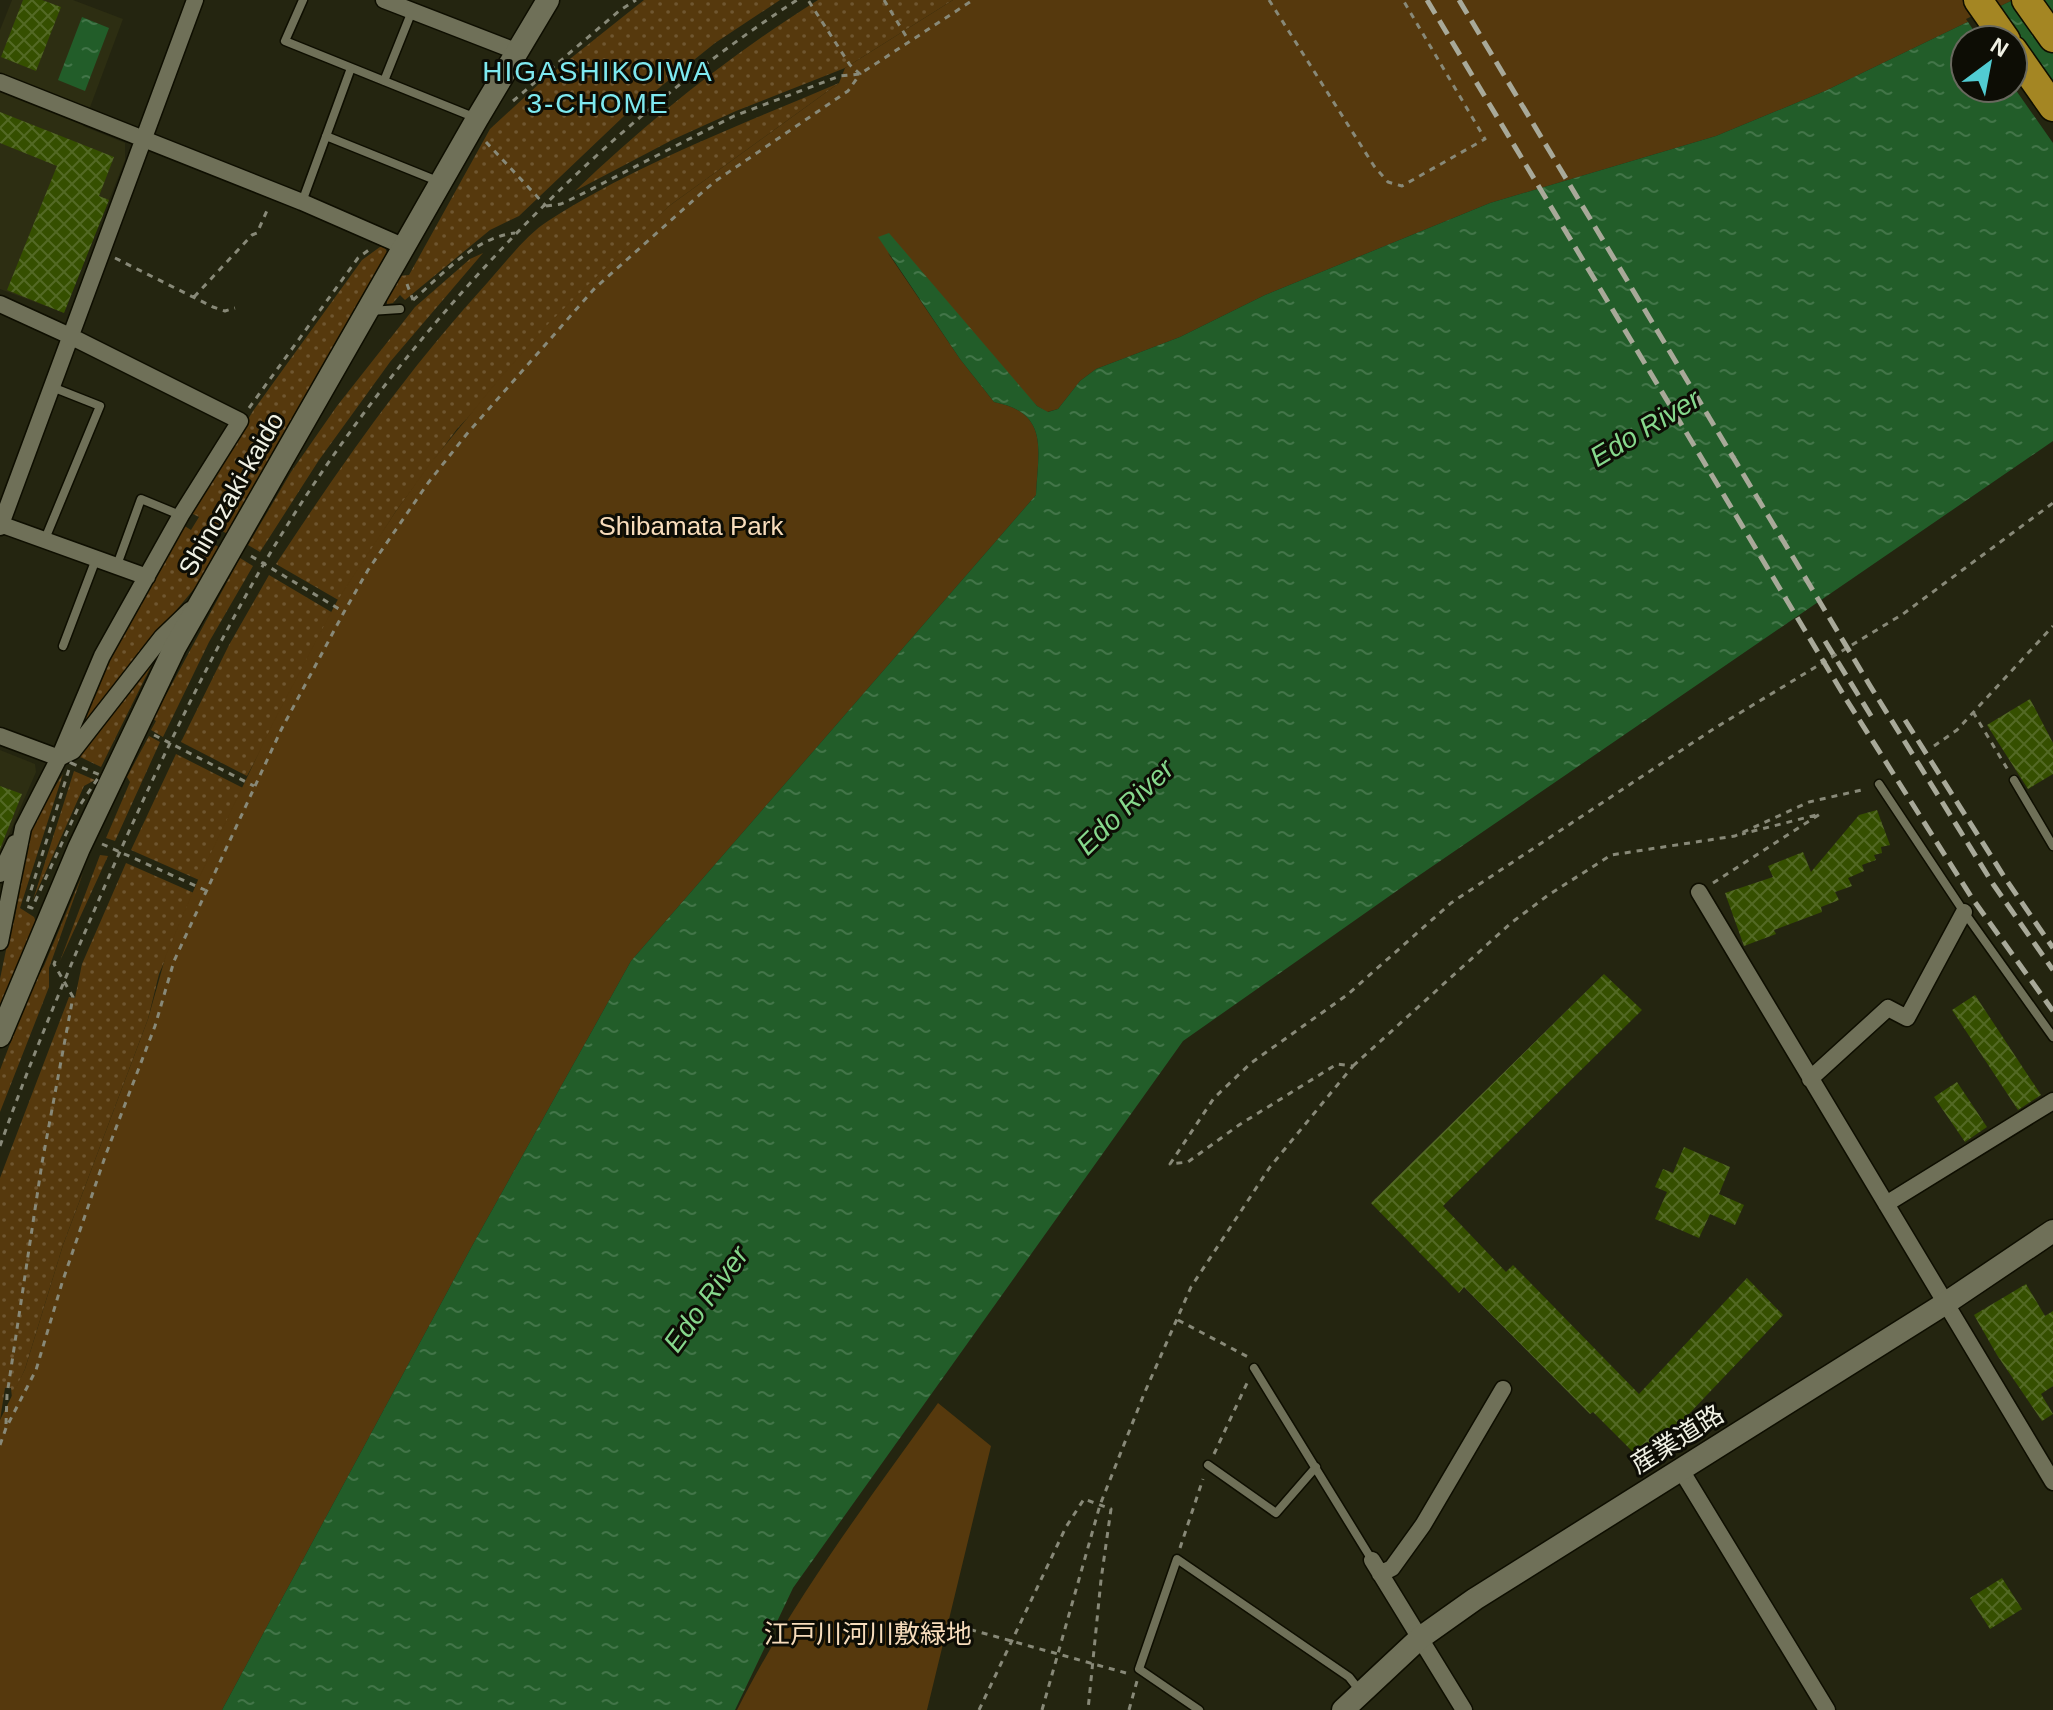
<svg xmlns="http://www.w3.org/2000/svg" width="2053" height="1710" viewBox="0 0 2053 1710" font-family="Helvetica,'Noto Sans JP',sans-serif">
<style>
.built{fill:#2d2e12}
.grass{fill:url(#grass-dots)}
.park{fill:#56390d}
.water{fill:url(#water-ripples);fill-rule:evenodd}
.pier{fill:#242510}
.building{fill:url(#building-cross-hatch)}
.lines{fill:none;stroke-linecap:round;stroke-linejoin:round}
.lane-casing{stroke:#0e0e00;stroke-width:11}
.street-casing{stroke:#0e0e00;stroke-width:19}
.secondary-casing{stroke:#0e0e00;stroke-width:25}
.highway-casing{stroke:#0e0e00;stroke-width:31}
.path{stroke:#888978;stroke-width:3;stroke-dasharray:6 6;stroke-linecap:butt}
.lane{stroke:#6f7058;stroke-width:8}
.street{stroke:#6f7058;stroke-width:16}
.secondary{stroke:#6f7058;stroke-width:22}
.highway{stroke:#a48623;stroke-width:28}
.rail{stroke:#a8a999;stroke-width:5;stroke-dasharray:16 8;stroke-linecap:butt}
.labels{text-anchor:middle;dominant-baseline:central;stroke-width:6;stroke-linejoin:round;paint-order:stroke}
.street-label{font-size:26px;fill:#f0f1e4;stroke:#0d0d05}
.park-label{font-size:26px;fill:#f8ddbc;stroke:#0d0d05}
.neighbourhood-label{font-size:28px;letter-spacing:2px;fill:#7ee9f0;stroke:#0d0d05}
.water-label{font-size:28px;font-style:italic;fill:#86d88c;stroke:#0d0d05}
</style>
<defs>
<pattern id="grass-dots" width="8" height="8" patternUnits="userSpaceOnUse" patternTransform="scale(2)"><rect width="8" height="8" fill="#56390d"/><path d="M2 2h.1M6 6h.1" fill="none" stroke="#6f5630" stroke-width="1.8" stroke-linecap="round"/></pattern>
<pattern id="water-ripples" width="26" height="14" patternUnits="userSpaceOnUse" patternTransform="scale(2)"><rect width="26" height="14" fill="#225d29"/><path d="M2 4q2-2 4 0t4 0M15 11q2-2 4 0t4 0" fill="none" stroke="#427548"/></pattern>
<pattern id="building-cross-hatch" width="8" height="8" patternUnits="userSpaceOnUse" patternTransform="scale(2)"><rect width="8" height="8" fill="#354f00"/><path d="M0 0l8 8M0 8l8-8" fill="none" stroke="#536925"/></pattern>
</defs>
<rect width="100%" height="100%" fill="#242510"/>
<!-- built -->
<path class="built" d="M12,0H73L123,19L83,126L125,143V160L64,313L0,289V30Z
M0,750L35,764L36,772L0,855Z"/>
<!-- grass -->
<path class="grass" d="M644,0H780L715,43L623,117L519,216L490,230L405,300L400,295L393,303L387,304V298L399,276L409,275L490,129L541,82Z
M818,0H953L845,68L736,111L674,139L575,191C650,119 730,55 818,0Z
M839,83L669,206L457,429L396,511L340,601L276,564C341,465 408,369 488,282C505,263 527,234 548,221C638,163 741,125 839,83Z
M384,244L388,256L229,535L209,523L201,536L220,548L204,577L153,638L78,739C103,663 144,595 183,525L191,530L199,517L191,513L253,411L362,260Z
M483,253L390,362L319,460L260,552L248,545L291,472L337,406L415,307L470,259Z
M240,558L253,566L209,642L163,737L151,730L156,721L153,719Z
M269,575L333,613L247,776L181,742L229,645Z
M156,656L101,767L78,756Z
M149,736L160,742L115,841L106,838L130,782L127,777Z
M176,754L243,788L199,880L131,850Z
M74,771L95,780L84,786L33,900Z
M63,774L20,908L34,917L36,922L0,1010V979L12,921H14L31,825Z
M100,855L108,856L60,961Z
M126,863L194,893L159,974L148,1019L63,1245L25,1369L12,1398L11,1388H5L0,1420V1178L69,997L75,998L82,964Z
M83,873L49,968V987L0,1112V1070L33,984L44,966Z"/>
<!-- park -->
<path class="park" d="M953,0H2013L1825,91L1716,136L1490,203L1265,295L1180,337L1096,369L1080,381L1058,409L1047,412L1037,406L888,253L960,359L994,402C1050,413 1038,450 1036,495L631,961L472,1246L222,1710H0V1420L25,1369L63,1245L148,1019L166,955L198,880L273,723L337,601L396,511L429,465L500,378L549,323L669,206L839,83L845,68Z
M938,1403L991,1446L927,1710H737C792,1601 867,1502 938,1403Z"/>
<!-- water -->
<path class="water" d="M2013,0H2053V441L1408,883L1183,1041L793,1588L735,1710H222L472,1246L631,961L1036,495C1038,450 1050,413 994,402L960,359L878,237L889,233L1037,406L1048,412L1058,409L1080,381L1096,369L1180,337L1265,295L1490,203L1716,136L1825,91ZM1965,40H2013V88H1965Z
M82,17L109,28L85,91L58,80Z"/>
<!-- pier -->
<path class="pier" d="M1996,5L2053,86V143L2013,86V40H1980L1966,19Z"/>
<!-- building -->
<path class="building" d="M23,0H42L61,7L36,71L1,57Z
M0,112L114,157L99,196L109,200L64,313L7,290L57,166L0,143Z
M2030,699L2053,743V774L2028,789L1987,725Z
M0,786L22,794L0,849Z
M1877,810L1890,845L1881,847L1882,853L1874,855L1876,860L1862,865L1864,871L1848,878L1852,886L1835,892L1839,900L1821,907L1822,912L1774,930L1776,934L1744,946L1725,893L1773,877L1768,866L1803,852L1811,872L1859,815Z
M1604,974L1642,1010L1443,1206L1506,1272L1513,1265L1639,1394L1747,1278L1783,1315L1643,1462L1593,1412L1590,1414L1464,1287L1459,1293L1371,1203Z
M1975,995L2041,1095L2018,1110L1952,1010Z
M1957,1082L1987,1127L1965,1142L1934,1097Z
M1684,1147L1730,1167L1719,1194L1744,1205L1735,1225L1710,1214L1699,1238L1655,1219L1667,1192L1655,1187L1663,1169L1673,1173Z
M2026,1284L2045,1316L2053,1311V1386L2041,1394L2053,1414L2042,1421L1997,1355L1974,1315Z
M2002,1578L2022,1609L1990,1629L1970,1598Z"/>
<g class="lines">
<defs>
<path id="lane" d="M303,0L285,41L476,118
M384,81L412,11
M326,136L440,182
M302,202L351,68
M370,311L400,309
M45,539L100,406L52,387
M117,565L141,499L180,515
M63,646L96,559
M2014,780L2053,846
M1879,784L1964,912L2053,1037
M1254,1368L1372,1560
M1208,1465L1276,1513L1316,1467
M1199,1710L1139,1669L1177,1559L1349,1677L1360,1691"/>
<path id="street" d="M384,0L518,52
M0,82L302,202L405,247
M0,304L70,336L240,421L181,515L102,656L59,758L23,828L0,942
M0,524L147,577
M0,527L195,0
M0,736L59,758L73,751L162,637L190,610
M0,874L15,843
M1699,892L2053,1482
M1810,1079L1888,1008L1907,1018L1964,912
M1886,1204L2053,1101
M1681,1470L1827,1710
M1372,1560L1464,1710
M1380,1574L1392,1568L1423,1525L1503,1389"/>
<path id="secondary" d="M0,1036L79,848L175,647L477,119L548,0
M1343,1710L1420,1638L1475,1599L1946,1303L2053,1231"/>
<path id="highway" d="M1978,0L2006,40
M2026,0L2053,38
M2013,50L2053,107"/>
</defs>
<!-- lane casing -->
<use href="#lane" class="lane-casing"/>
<!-- street casing -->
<use href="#street" class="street-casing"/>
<!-- secondary casing -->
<use href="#secondary" class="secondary-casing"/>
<!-- highway casing -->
<use href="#highway" class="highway-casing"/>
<!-- path -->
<path class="path" d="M884,0L909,41
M1269,0L1374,166L1388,182L1402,186L1485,139L1403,0
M513,101L619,11L636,0
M486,142L546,206
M546,206L561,204L576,197L734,116L840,76L860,74L973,0
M115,258L213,307L225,311L235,308
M407,284L413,300
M194,297L252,235L257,233L269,206
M413,300C442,275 475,237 515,233
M249,408L358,258L370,249
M205,529L215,536
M251,556L344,612
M1973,712L2008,770
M154,735L254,786
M1934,746L1957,730L2053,626
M71,763L100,775L78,808L32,908L26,906Z
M102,844L205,890
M1713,883L1820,814L1742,834
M1353,1066L1511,923L1547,896L1611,855L1735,836L1809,802L1866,789
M0,1146C33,1053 71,964 110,874C156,770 205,666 262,567C389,349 585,137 797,0
M1178,1320L1248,1357
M6,1424L7,1395L42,1163L73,997L54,964L56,959
M0,1445L6,1428L36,1370L62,1283L106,1154L155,1026L174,961L281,730L344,612L368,570L428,483L466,435L595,288L714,182L848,91L860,74L850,65L808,0
M1214,1454L1248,1381
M1180,1548L1203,1479
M947,1623L1126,1673
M979,1710L1066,1527L1084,1499L1111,1509L1101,1580L1088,1710
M1042,1710L1100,1505L1144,1394L1191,1287L1270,1167L1353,1066L1337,1064L1239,1125L1188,1162L1170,1164L1214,1098L1251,1063L1347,995L1451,903L1715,728L1903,614L2053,503
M1129,1710L1137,1681"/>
<!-- lane -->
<use href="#lane" class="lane"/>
<!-- street -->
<use href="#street" class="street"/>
<!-- secondary -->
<use href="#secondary" class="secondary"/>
<!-- highway -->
<use href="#highway" class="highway"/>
<!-- rail -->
<path class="rail" d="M1427,0L1846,699L1972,898L2053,1011
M1459,0L1869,684L1993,884L2053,970
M1825,641L1873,719
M1905,720L2005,878L2053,948"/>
</g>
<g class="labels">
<!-- street labels -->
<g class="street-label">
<text transform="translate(231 494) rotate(-60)">Shinozaki-kaido</text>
<text transform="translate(1677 1439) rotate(-32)">産業道路</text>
</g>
<!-- park labels -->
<g class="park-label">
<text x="691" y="526">Shibamata Park</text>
<text x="868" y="1634">江戸川河川敷緑地</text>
</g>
<!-- neighbourhood labels -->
<g class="neighbourhood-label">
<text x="598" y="71">HIGASHIKOIWA<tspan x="598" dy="32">3-CHOME</tspan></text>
</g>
<!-- water labels -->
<g class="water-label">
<text transform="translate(1645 428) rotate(-31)">Edo River</text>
<text transform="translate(1125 807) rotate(-44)">Edo River</text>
<text transform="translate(706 1299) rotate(-54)">Edo River</text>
</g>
</g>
<!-- north arrow -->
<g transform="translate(1989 64) rotate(32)"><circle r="38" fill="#0d0d05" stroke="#68685e" stroke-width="2"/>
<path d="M0-6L14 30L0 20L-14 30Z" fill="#51ccd3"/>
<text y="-12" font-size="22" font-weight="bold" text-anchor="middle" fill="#f0f1e4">N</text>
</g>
</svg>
